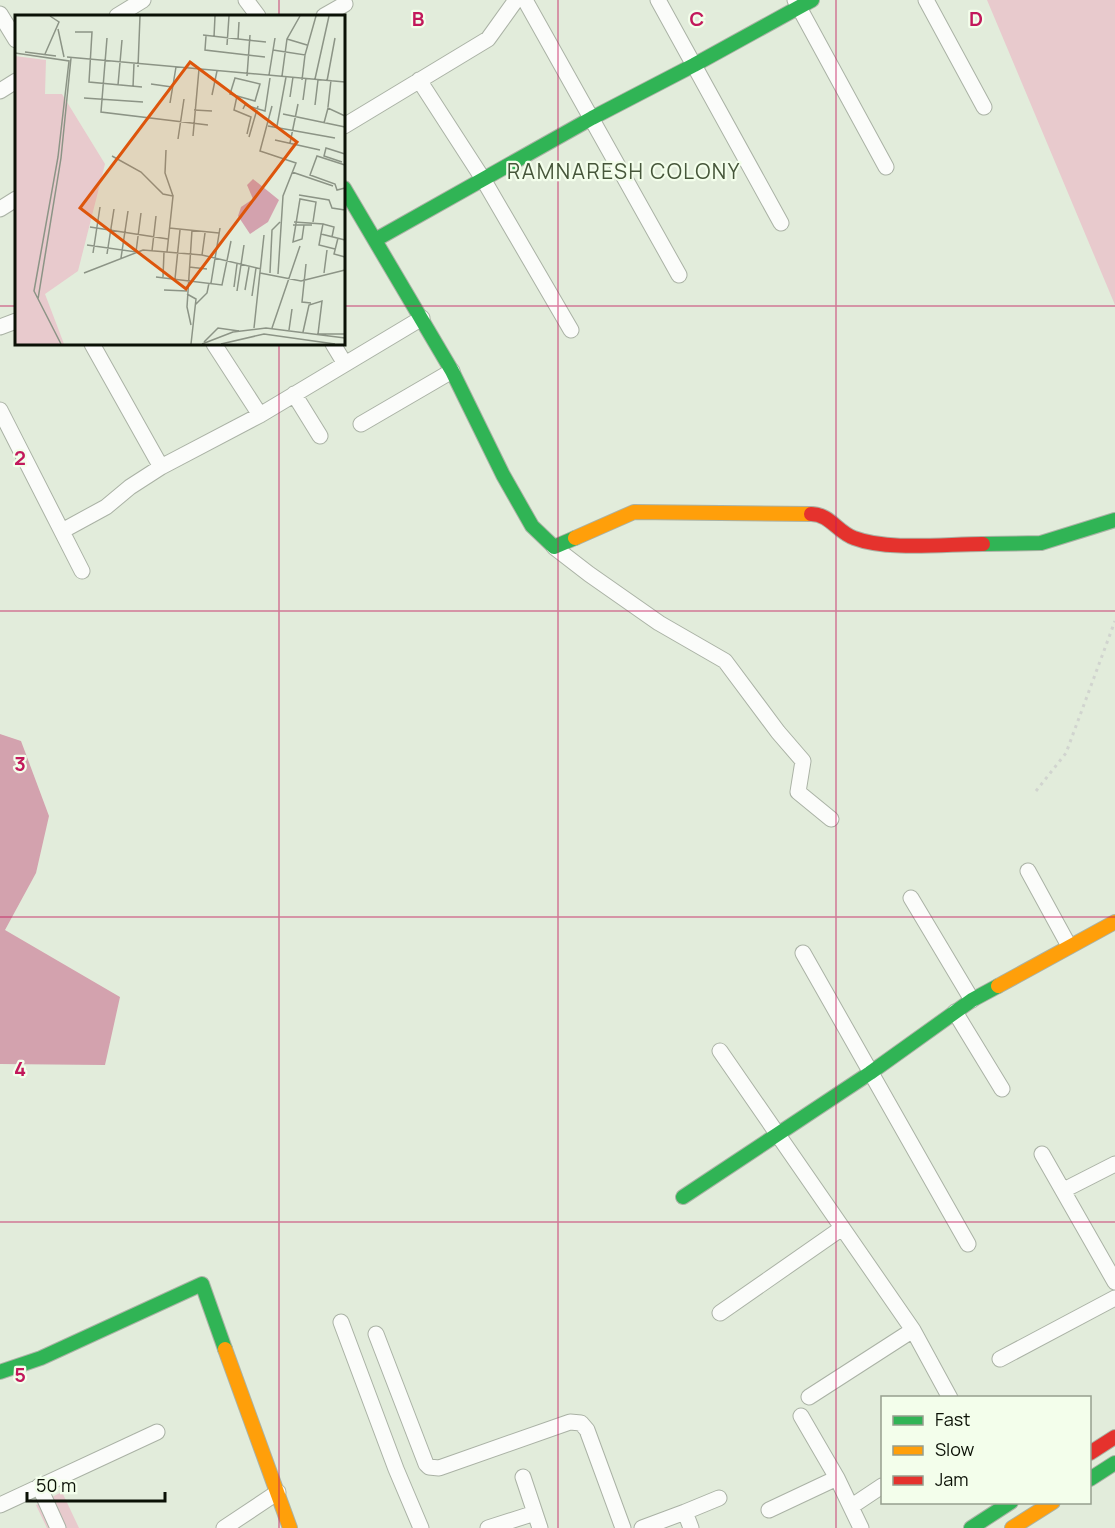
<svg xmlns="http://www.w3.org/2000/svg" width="1115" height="1528" viewBox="0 0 1115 1528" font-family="Manrope,sans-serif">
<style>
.green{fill:#e8cacd}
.water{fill:#d3a2ae}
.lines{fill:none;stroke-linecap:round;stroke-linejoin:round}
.street-casing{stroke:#aab2a5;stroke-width:17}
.fast-casing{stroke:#aab2a5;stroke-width:16}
.slow-casing{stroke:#aab2a5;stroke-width:16}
.jam-casing{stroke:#aab2a5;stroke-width:16}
.path{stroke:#d1d4cf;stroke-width:3;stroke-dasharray:3 4.5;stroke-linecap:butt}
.street{stroke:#fbfcfa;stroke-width:15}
.fast{stroke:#30b455;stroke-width:14}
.slow{stroke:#ff9f0a;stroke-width:14}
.jam{stroke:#e5322d;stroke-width:14}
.grid{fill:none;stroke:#c2185b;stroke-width:1.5;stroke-opacity:0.55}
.labels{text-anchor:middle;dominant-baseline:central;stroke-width:4.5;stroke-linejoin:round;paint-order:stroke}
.neighbourhood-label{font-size:21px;letter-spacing:1.5px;fill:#46563a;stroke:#f3feeb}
.inset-road{fill:none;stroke:#8c9486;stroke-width:1.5}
.view{fill:#dd550c;fill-opacity:0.15;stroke:#dd550c;stroke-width:3}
.inset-edge{fill:none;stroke:#0b1106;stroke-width:3}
.grid-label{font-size:20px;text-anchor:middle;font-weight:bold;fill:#c2185b;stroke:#f3feeb;stroke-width:4.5;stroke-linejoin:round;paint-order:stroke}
</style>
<rect width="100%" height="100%" fill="#e2ecdb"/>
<!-- green -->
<path class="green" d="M987,0H1115V305Z
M62,1492L79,1528H47L36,1505Z"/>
<!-- water -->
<path class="water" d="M0,734L21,741L49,816L36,873L5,930L120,997L105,1065L0,1064Z"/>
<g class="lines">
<defs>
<path id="street" d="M246,0L258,16
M525,0L679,275
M658,0L781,223
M795,0L886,167
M926,0L984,107
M0,14L16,40
M117,16L143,0
M324,16L345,4
M419,80L483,179L571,330
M0,91L16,81
M344,126L488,39L516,0
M0,209L16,199
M0,327L16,321
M92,344L161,467
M214,344L260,415
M333,344L345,364
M294,394L320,436
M0,410L82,571
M361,424L452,371
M62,531L106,507L130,487L161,467L260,415L422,318
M554,547L589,574L659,623L725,661L778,732L803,761L798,792L831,819
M1028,871L1069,946
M911,898L972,1000
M803,953L968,1244
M955,1012L1002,1089
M720,1051L913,1330L950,1398
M1042,1154L1115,1282
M1064,1190L1115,1164
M720,1313L842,1228
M341,1322L396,1469L421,1528
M376,1334L426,1464L429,1467L439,1468L570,1422L581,1423L587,1430L623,1528
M1000,1359L1115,1298
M809,1397L913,1330
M801,1416L837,1478L861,1528
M39,1486L58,1528
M0,1505L157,1432
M852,1506L882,1486
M769,1510L837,1478
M685,1512L719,1498
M535,1513L540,1528
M224,1528L278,1492
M488,1528L535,1513L523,1477
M642,1528L685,1512L691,1528"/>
<path id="fast" d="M344,188L452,371L503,475L532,526L554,547L575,538
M375,240L592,118L694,65L812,0
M983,544L1041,543L1115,520
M683,1197L870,1073L972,1000L998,986
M0,1372L41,1358L202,1284L225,1349
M1090,1479L1115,1463
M971,1528L1011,1502"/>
<path id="slow" d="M575,538L634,512L811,514
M998,986L1115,922
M225,1349L290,1528
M1012,1528L1053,1502"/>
<path id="jam" d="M811,514C830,514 837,532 854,538C888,551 945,544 983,544
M1090,1453L1115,1437"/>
</defs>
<!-- street casing -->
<use href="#street" class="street-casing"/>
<!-- fast casing -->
<use href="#fast" class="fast-casing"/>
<!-- slow casing -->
<use href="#slow" class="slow-casing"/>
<!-- jam casing -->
<use href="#jam" class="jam-casing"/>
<!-- path -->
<path class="path" d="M1036,791L1066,753L1115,621"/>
<!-- street -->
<use href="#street" class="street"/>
<!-- fast -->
<use href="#fast" class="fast"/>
<!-- slow -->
<use href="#slow" class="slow"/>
<!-- jam -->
<use href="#jam" class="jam"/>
</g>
<!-- grid -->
<path class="grid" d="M279,0V16M558,0V1528M836,0V1528M0,306H16M344,306H1115M279,344V1528M0,611H1115M0,917H1115M0,1222H1115"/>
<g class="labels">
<!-- neighbourhood labels -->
<g class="neighbourhood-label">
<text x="624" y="171">RAMNARESH COLONY</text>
</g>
</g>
<!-- overview -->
<g transform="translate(15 15)">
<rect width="330" height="330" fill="#e2ecdb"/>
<path d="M0,41L31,45L30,79H47L90,149L63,256L30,279L49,329H0Z" fill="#e8cacd"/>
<path d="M238,164L264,185L253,207L235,219L223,201L226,192L238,184L232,170Z" fill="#d3a2ae"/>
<path class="inset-road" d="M43,14L49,42M60,17H77L74,67L127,72M188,20L251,27M191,21L190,35L250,42M199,22L200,1M92,23L86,97L193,110M272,24L292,30M223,25L224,7M212,30L214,1M258,35L290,40L301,1M10,37L41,41M0,38L54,46L43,142L19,276L46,329M30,39L44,7L35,1M52,42L330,67M123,52L125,1M254,60L260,23M232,61L235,20M267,61L272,24L285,1M220,63L245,69L240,86L215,79ZM300,64L314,1M287,65L290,40M312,66L320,23M136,69L157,72M103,70L107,25M118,72L119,48M197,80L202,56M222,81L219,95L236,102L232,119M275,82L278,62M69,83L128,87M288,85L291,63M155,88L161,52M300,90L303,65M257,91L245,136L281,148L268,181L263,259M313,92L316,65M228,94L230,90L250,96L255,63M179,95L197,96M268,99L330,112M309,108L313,93L330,101M253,111L320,123M262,111L271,62M178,121L184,54M234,122L243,91M163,124L169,84M260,125L305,135M275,128L283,89M151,135L150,158L158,181M97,141L126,157L148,179L158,181L152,237M327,147L309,141L311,133L330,139M330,150L302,141L295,160L320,169L322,175L330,173M277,157L318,171M284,180L314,185L317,193L330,195M279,207L308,209L306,219M308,209L319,212L317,222M278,210H297M289,210L287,224L278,227L285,184L301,187L298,207M75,212L153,224M154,213L204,218M323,223L319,239L330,242M72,230L121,237L126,198M320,234L304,230L306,219L330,225M137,236L141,201M78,238L85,192M92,239L99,194M187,240L190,218M106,243L113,196M291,249L287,287L296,288M174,252L192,254M69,258L128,235L187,240L246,254M245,258L286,266L330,255M255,258L257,215L265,207M309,258L312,235M141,262L207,270L216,226M148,262L149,237M160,264L165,215M196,268L205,213M219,272L222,249M149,275L172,276M230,275L234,252M222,276L229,230M172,279L181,284L176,329M237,281L241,253M23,284L46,143L56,43M180,290L192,278L194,268M176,310L172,292L177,215M239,313L249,220M257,313L285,231M274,315L277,294M288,317L294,290L307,286L303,319H330M189,327L203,313L224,316M187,329L218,317L251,313L330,323M206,329L249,319L320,329"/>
<path class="view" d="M175,47L282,127L171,274L65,193Z"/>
<rect width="330" height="330" class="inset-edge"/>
</g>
<g class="grid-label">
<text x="418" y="26">B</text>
<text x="697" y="26">C</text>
<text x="976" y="26">D</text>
<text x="20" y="465">2</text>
<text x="20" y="771">3</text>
<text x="20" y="1076">4</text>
<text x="20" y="1382">5</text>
</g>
<!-- legend -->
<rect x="881" y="1396" width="210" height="108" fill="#f3feeb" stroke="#969f8f" stroke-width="1.5"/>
<rect x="893" y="1416" width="30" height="9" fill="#30b455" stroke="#969f8f" stroke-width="1.5"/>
<text x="935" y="1426" font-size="18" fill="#0b1106">Fast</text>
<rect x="893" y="1446" width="30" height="9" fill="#ff9f0a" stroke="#969f8f" stroke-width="1.5"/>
<text x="935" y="1456" font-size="18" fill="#0b1106">Slow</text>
<rect x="893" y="1476" width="30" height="9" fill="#e5322d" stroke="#969f8f" stroke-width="1.5"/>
<text x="935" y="1486" font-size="18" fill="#0b1106">Jam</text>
<!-- scale -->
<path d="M27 1492v9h138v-9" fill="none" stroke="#0b1106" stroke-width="3"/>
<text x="36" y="1492" font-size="18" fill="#0b1106" stroke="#f3feeb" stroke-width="4.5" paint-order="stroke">50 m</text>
</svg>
